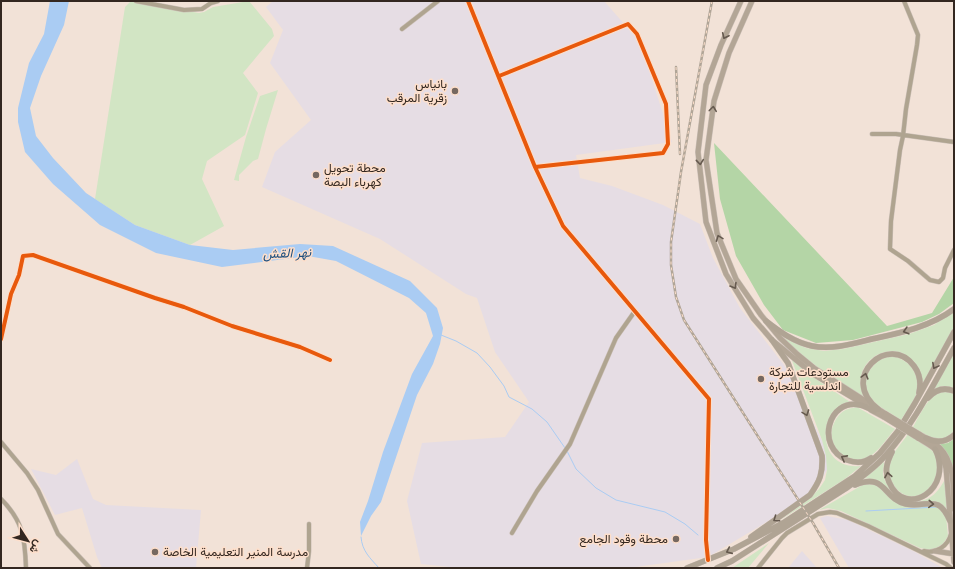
<svg xmlns="http://www.w3.org/2000/svg" width="955" height="569" viewBox="0 0 955 569" font-family="Helvetica,Vazirmatn,sans-serif">
<style>
.industrial{fill:#e6dde4}
.green{fill:#d2e5c4}
.forest{fill:#b4d5a6}
.water{fill:#aaccf3}
.lines{fill:none;stroke-linecap:round;stroke-linejoin:round}
.stream{stroke:#aaccf3;stroke-width:1}
.minor-casing{stroke:#cdc1b9;stroke-width:5}
.major-casing{stroke:#cdc1b9;stroke-width:6}
.highway-casing{stroke:#cdc1b9;stroke-width:6}
.minor{stroke:#afa490;stroke-width:4}
.major{stroke:#b3a696;stroke-width:5}
.highway{stroke:#b0a494;stroke-width:5.5}
.rail-casing{stroke:#b0a597;stroke-width:2.5}
.rail{stroke:#fedfcb;stroke-width:1;stroke-dasharray:3;stroke-linecap:butt}
.major-bridge-casing{stroke:#cdc1b9;stroke-width:6;stroke-linecap:butt}
.major-bridge{stroke:#b3a696;stroke-width:5}
.cycleway-casing{stroke:#fedfcb;stroke-width:6}
.cycleway{stroke:#e8590c;stroke-width:4}
.oneway{stroke:#665a4f}
.oneway2{stroke:#65594e}
.poi-dot{fill:#766860;stroke:#fedfcb;stroke-width:1.5}
.labels{text-anchor:middle;dominant-baseline:central;stroke-width:3;stroke-linejoin:round;paint-order:stroke}
.poi-label{font-size:12px;fill:#332720;stroke:#fedfcb;text-anchor:start}
.water-label{font-size:13px;font-style:italic;fill:#1d4e7e;stroke:#fedfcb}
</style>
<rect width="100%" height="100%" fill="#f2e2d7"/>
<!-- industrial -->
<path class="industrial" d="M273,1H604L640,42L672,142L576,155L580,178L612,186L663,205L700,224L713,258L740,308L784,365L824,444L829,466L816,491L760,526L708,557L628,568H459L421,564L407,501L422,443L505,437L529,402L495,352L477,298L466,294L380,239L262,187L275,152L311,120L270,63L283,30L266,7Z
M77,459L93,499L106,505L201,510L196,568H102L97,557L82,508L55,515L31,469L56,475Z
M827,516L848,520L915,552L943,568H849L820,518Z
M802,551L817,568H788Z"/>
<!-- green -->
<path class="green" d="M249,1L272,29L274,36L243,73L258,93L245,135L207,161L202,179L224,226L190,245L135,225L95,199L125,7L130,2H135L199,13L204,12L213,7Z
M278,90L266,129L258,159L253,161L239,175V181L234,180L246,137L260,96Z
M954,311V327L923,383C914,329 845,351 864,398C836,379 807,363 784,338L806,348L824,351L843,349L909,334L934,325Z
M954,353V389L942,386L932,391Z
M891,356C909,359 921,373 917,392C914,402 907,411 901,420L879,406L869,397L866,387V375L877,361Z
M791,358L816,379L850,402C814,415 819,471 861,466L845,479L779,521L809,499L819,489L825,480L827,470L826,456L822,440Z
M940,392H949L954,394V431C940,447 928,436 913,427C920,415 927,398 940,392Z
M857,407L895,429C886,439 879,452 867,458C862,461 857,460 852,459C845,457 835,453 832,446C828,433 835,413 848,409C850,408 854,408 857,407Z
M908,434L930,449L936,454L941,470L931,491C926,493 921,496 916,496C899,499 885,479 889,463C892,453 902,443 908,434Z
M884,462C884,466 883,471 883,474C887,494 910,508 929,498C936,494 941,487 945,479L947,510C933,492 919,508 903,501C891,496 877,475 864,479Z
M866,483L879,486L895,501L933,506L941,509L946,516L948,536L943,544L936,548L929,550L920,548L841,511L828,508L819,510Z
M769,543L748,568H732Z"/>
<!-- forest -->
<path class="forest" d="M714,143L887,326L932,313L954,277V303L939,314L922,322L853,340L816,343L783,330L764,305L736,256L720,199Z
M954,439V476L949,457L940,444L948,443Z"/>
<!-- water -->
<path class="water" d="M50,1H69L64,25L41,76L30,108L36,136L53,158L86,193L135,225L190,245L233,250L300,244L333,246L410,281L437,308L443,328L440,344L433,364L417,395L381,502L371,516L361,536L360,522L368,501L383,452L412,374L433,336L426,313L409,298L336,261L308,256L222,267L156,253L100,225L53,184L25,152L18,122V108L29,63L44,34Z"/>
<g class="lines">
<!-- stream -->
<path class="stream" d="M441,335L456,341L477,353L490,367L504,386L509,397L532,409L547,422L565,448
M567,451L576,469L596,488L616,500L665,512L685,524L698,535
M866,511L937,507
M361,537C362,551 370,558 379,568"/>
<defs>
<path id="minor" d="M136,1L184,10L202,9L211,3L218,1
M468,1L535,167L563,226L709,399L706,540L708,560
M904,1L918,35L917,45L906,109L903,136L900,150L891,221L890,249L908,261L930,280L939,282L943,278L945,268L954,250
M402,29L438,1
M499,76L628,24L637,34L666,104L668,144L663,153L535,167
M872,134H896L954,142
M1,339L11,294L19,275L23,256L33,255L155,298L184,307L232,326L300,347L330,360
M1,442L27,473L38,490L58,534L90,568
M1,499C23,521 25,538 26,568
M512,533L537,491L570,444L616,338L635,311
M924,551C936,554 948,546 951,534
M307,568L309,551V524
M758,568L782,538L787,533L818,514L830,512L837,513L868,526L946,564L951,568"/>
<path id="major" d="M741,1L721,45L706,85L698,152L706,222L726,274L753,318L772,340L813,374L865,405
M752,1L729,53L714,101L706,160L717,233L736,279L761,315L780,338L797,354L814,368L886,414
M871,410L884,417
M919,434C926,438 934,442 940,448C955,463 953,490 954,509
M918,438C933,447 941,450 946,468L954,562
M935,551L954,554"/>
<path id="highway" d="M766,321C780,332 794,342 812,346C832,350 852,344 872,339C900,333 930,327 954,309
M928,398C935,390 944,387 954,391
M878,409C838,378 889,332 914,366C920,374 921,384 919,393
M926,438C936,443 945,443 954,435
M892,452C887,462 884,471 889,482C905,520 955,489 935,449
M871,458C864,463 855,463 847,460C815,447 828,398 860,405C865,406 870,409 874,411
M855,485C886,472 883,499 906,504C928,508 938,493 950,521
M751,537L810,495C820,481 823,473 822,456L788,363L772,340
M687,568L734,549L783,523L855,476L880,453L898,431L915,403L954,332
M717,568L732,561L845,489C859,479 874,469 885,456C914,424 933,385 954,348"/>
</defs>
<!-- minor casing -->
<use href="#minor" class="minor-casing"/>
<!-- major casing -->
<use href="#major" class="major-casing"/>
<!-- highway casing -->
<use href="#highway" class="highway-casing"/>
<!-- minor -->
<use href="#minor" class="minor"/>
<!-- major -->
<use href="#major" class="major"/>
<!-- highway -->
<use href="#highway" class="highway"/>
<defs>
<path id="rail" d="M712,1L681,172L671,242V265L676,297L684,320L813,523L839,568
M676,67L680,154"/>
</defs>
<!-- rail casing -->
<use href="#rail" class="rail-casing"/>
<!-- rail -->
<use href="#rail" class="rail"/>
<defs>
<path id="major-bridge" d="M886,414L919,434
M884,417L918,438"/>
</defs>
<!-- major-bridge casing -->
<use href="#major-bridge" class="major-bridge-casing"/>
<!-- major-bridge -->
<use href="#major-bridge" class="major-bridge"/>
<defs>
<path id="cycleway" d="M468,1L535,167L563,226L709,399L706,540L708,560
M499,76L628,24L637,34L666,104L668,144L663,153L535,167
M1,339L11,294L19,275L23,256L33,255L155,298L184,307L232,326L300,347L330,360"/>
</defs>
<!-- cycleway casing -->
<use href="#cycleway" class="cycleway-casing"/>
<!-- cycleway -->
<use href="#cycleway" class="cycleway"/>
</g>
<!-- one-way arrows -->
<defs><path id="oneway-chevron" d="M-2-3.5L2.5 0L-2 3.5" fill="none" stroke-width="1.6" stroke-linecap="round" stroke-linejoin="round"/></defs>
<g class="oneway">
<use href="#oneway-chevron" transform="translate(725 36) rotate(115)"/>
<use href="#oneway-chevron" transform="translate(713 109) rotate(-83)"/>
<use href="#oneway-chevron" transform="translate(700 162) rotate(84)"/>
<use href="#oneway-chevron" transform="translate(719 238) rotate(-111)"/>
<use href="#oneway-chevron" transform="translate(734 286) rotate(59)"/>
</g>
<g class="oneway2">
<use href="#oneway-chevron" transform="translate(906 331) rotate(164)"/>
<use href="#oneway-chevron" transform="translate(935 366) rotate(118)"/>
<use href="#oneway-chevron" transform="translate(865 376) rotate(-75)"/>
<use href="#oneway-chevron" transform="translate(806 413) rotate(70)"/>
<use href="#oneway-chevron" transform="translate(844 458) rotate(-152)"/>
<use href="#oneway-chevron" transform="translate(888 475) rotate(-100)"/>
<use href="#oneway-chevron" transform="translate(931 504) rotate(4)"/>
<use href="#oneway-chevron" transform="translate(776 519) rotate(145)"/>
<use href="#oneway-chevron" transform="translate(729 551) rotate(156)"/>
</g>
<!-- markers -->
<g class="poi-dot">
<circle cx="455" cy="91" r="4"/>
<circle cx="316" cy="175" r="4"/>
<circle cx="761" cy="379" r="4"/>
<circle cx="676" cy="539" r="4"/>
<circle cx="155" cy="552" r="4"/>
</g>
<g class="labels">
<!-- poi labels -->
<g class="poi-label">
<text x="447" y="84" text-anchor="end">بانياس<tspan x="447" dy="14">زقرية المرقب</tspan></text>
<text x="324" y="168">محطة تحويل<tspan x="324" dy="14">كهرباء البصة</tspan></text>
<text x="769" y="372">مستودعات شركة<tspan x="769" dy="14">اندلسية للتجارة</tspan></text>
<text x="668" y="539" text-anchor="end">محطة وقود الجامع</text>
<text x="163" y="552">مدرسة المنير التعليمية الخاصة</text>
</g>
<!-- water labels -->
<g class="water-label">
<text transform="translate(287 253) rotate(-2)">نهر القش</text>
</g>
</g>
<!-- border -->
<rect width="955" height="569" fill="none" stroke="#332720" stroke-width="4"/>
<!-- north arrow -->
<g transform="translate(28 541) rotate(126)" stroke="#fedfcb" stroke-width="3" paint-order="stroke">
<path d="M0-3L7 15L0 10L-7 15Z" fill="#332720"/>
<text y="-6" font-size="11" font-weight="bold" text-anchor="middle" fill="#332720">ش</text>
</g>
</svg>
